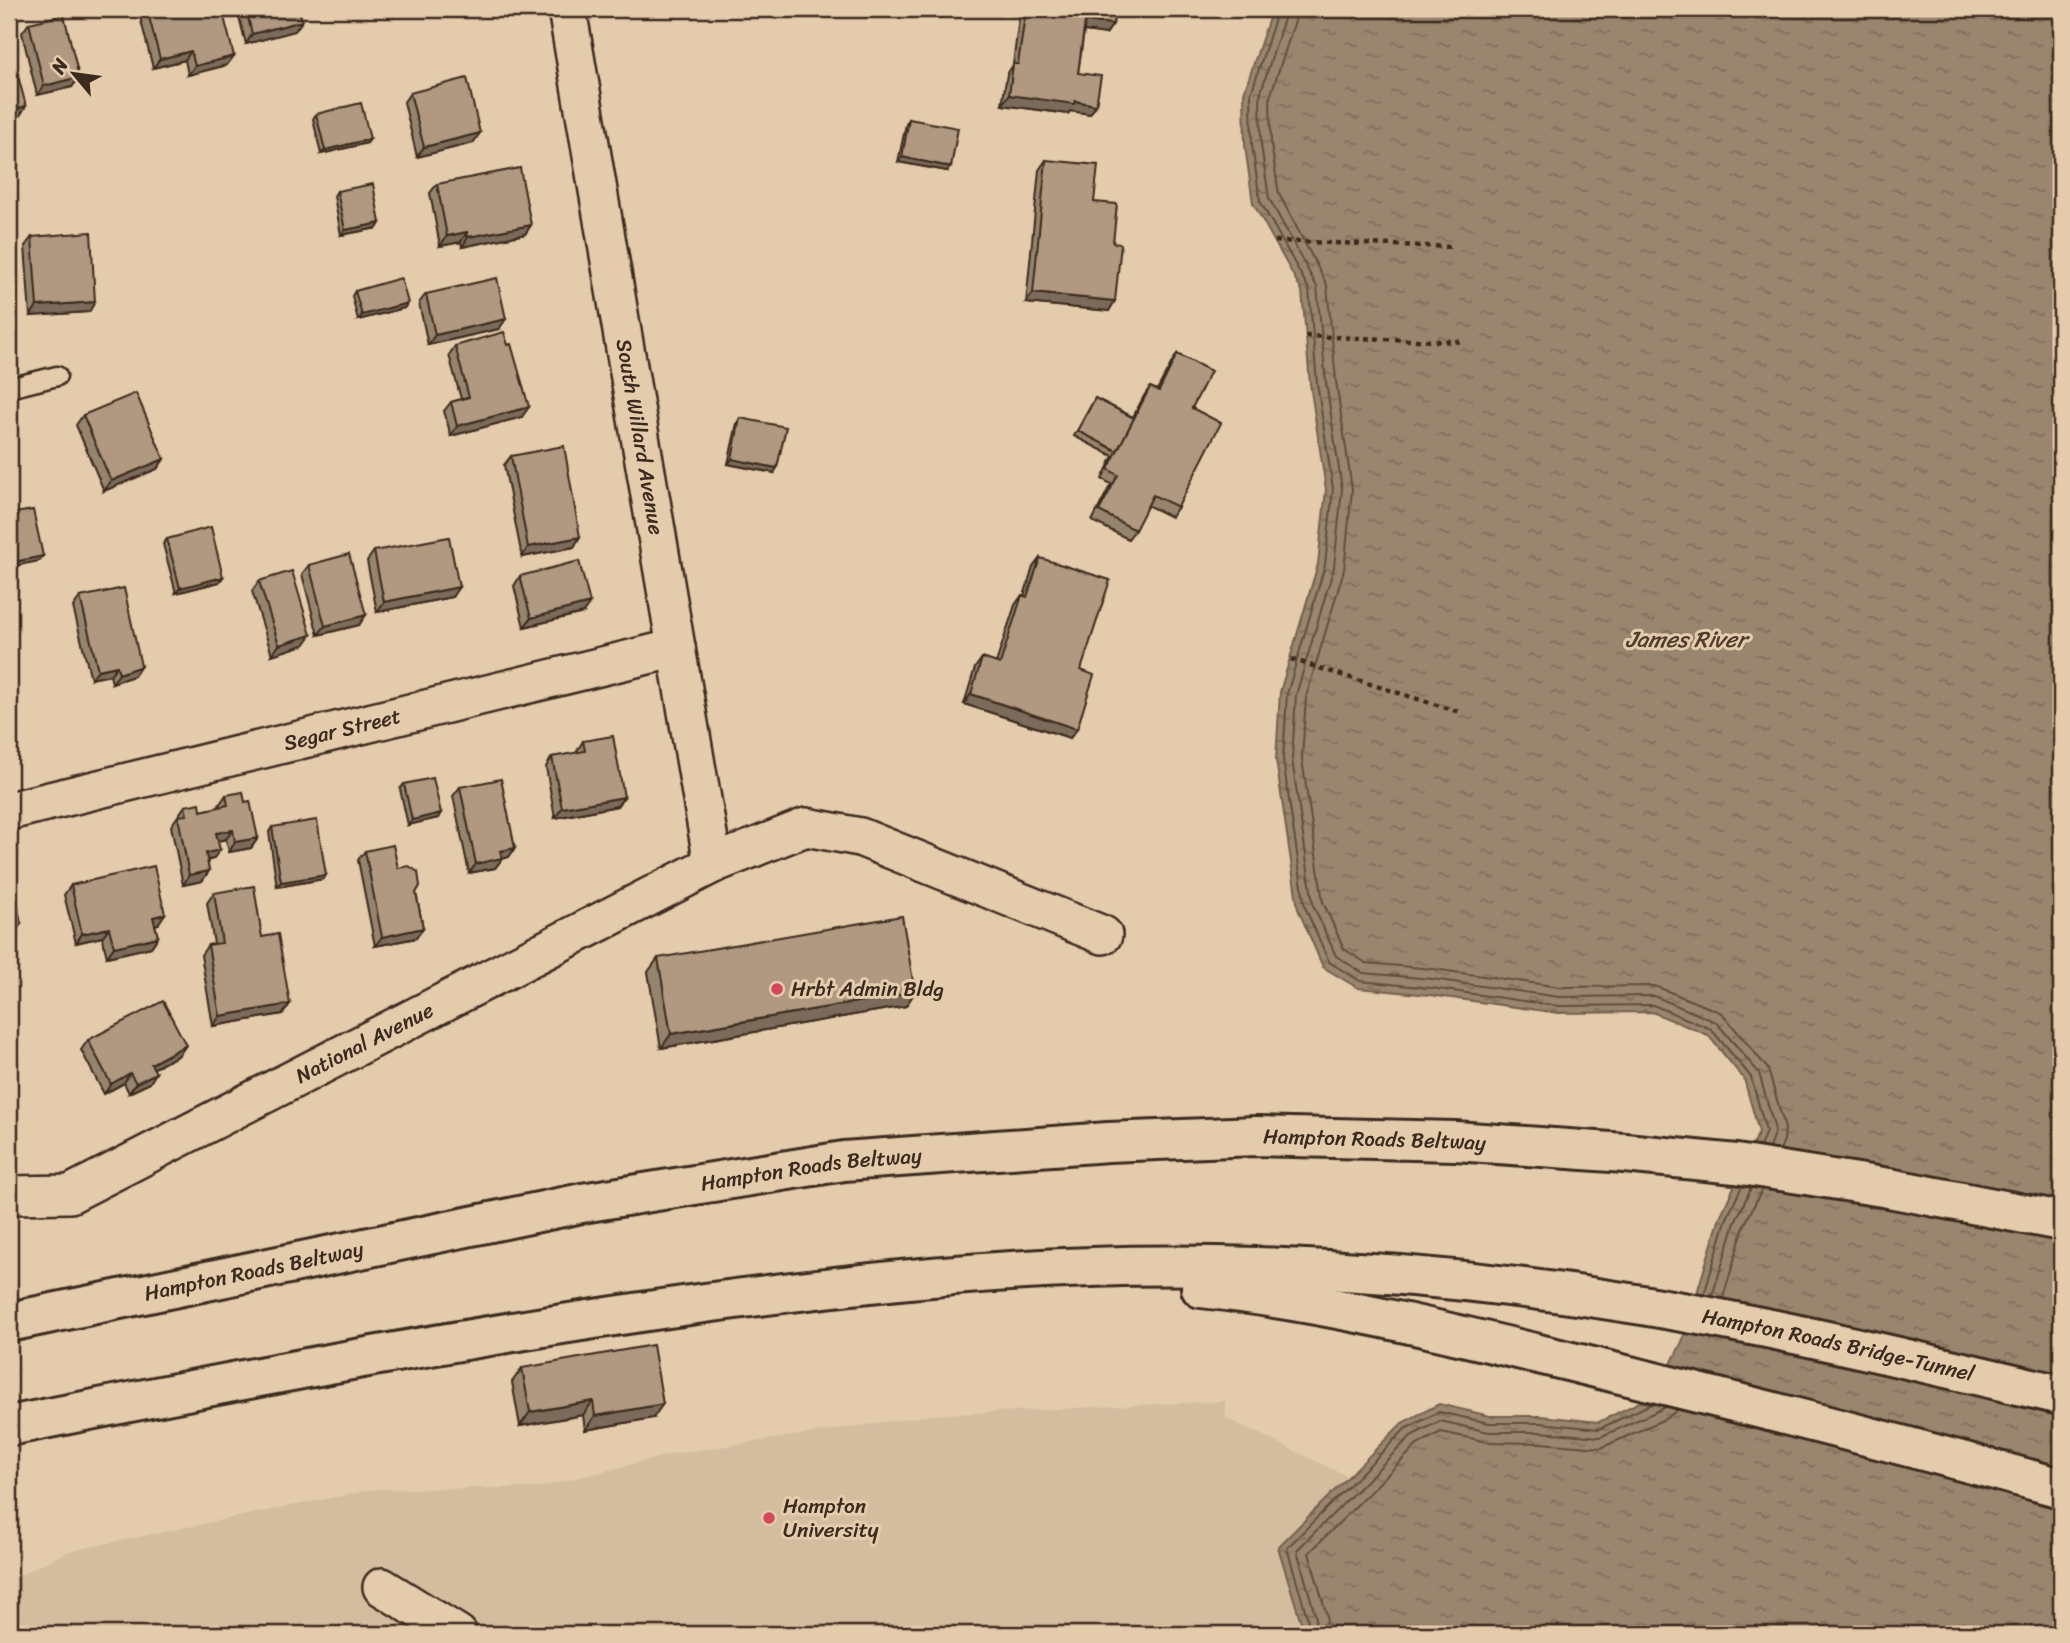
<svg xmlns="http://www.w3.org/2000/svg" width="2070" height="1643" viewBox="0 0 2070 1643" font-family="Sriracha,sans-serif">
<style>
.built{fill:#d4bc9f}
.water{fill:url(#water-ripples);stroke:#74614e;stroke-width:2}
.lines{fill:none;stroke-linecap:round;stroke-linejoin:round}
.shore{stroke:#614f3e;stroke-width:2}
.service-casing{stroke:#3b2a1e;stroke-width:23}
.minor-casing{stroke:#3b2a1e;stroke-width:42}
.motorway-casing{stroke:#3b2a1e;stroke-width:44}
.path{stroke:#3b2a1e;stroke-width:4.5;stroke-dasharray:5 5;stroke-linecap:butt}
.service{stroke:#e4cbac;stroke-width:18}
.minor{stroke:#e4cbac;stroke-width:37}
.motorway{stroke:#e4cbac;stroke-width:38}
.wall{fill:#97846e;stroke:#3b2a1e;stroke-width:2}
.shaded-wall{fill:#7b6b5a;stroke:#3b2a1e;stroke-width:2}
.building{fill:#b09980;stroke:#3b2a1e;stroke-width:2}
.poi-dot{fill:#d1495b;stroke:#e4cbac;stroke-width:2.5}
.labels{text-anchor:middle;dominant-baseline:central;stroke-width:6;stroke-linejoin:round;paint-order:stroke}
.street-label{font-size:21px;fill:#3b2a1e;stroke:#e4cbac}
.poi-label{font-size:21px;fill:#3b2a1e;stroke:#e4cbac;text-anchor:start}
.water-label{font-size:23px;font-style:italic;fill:#4e3c2e;stroke:#e4cbac}
</style>
<defs>
<pattern id="water-ripples" width="26" height="14" patternUnits="userSpaceOnUse" patternTransform="scale(1.75)"><rect width="26" height="14" fill="#9a866e"/><path d="M2 4q2-2 4 0t4 0M15 11q2-2 4 0t4 0" fill="none" stroke="#7f6e5a"/></pattern>
</defs>
<rect width="100%" height="100%" fill="#e4cbac"/>
<filter id="ink" filterUnits="userSpaceOnUse"><feTurbulence type="fractalNoise" baseFrequency=".0143" numOctaves="2"/><feDisplacementMap in="SourceGraphic" scale="14" xChannelSelector="R" yChannelSelector="G"/><feConvolveMatrix kernelMatrix="1 2 1 2 8 2 1 2 1" color-interpolation-filters="sRGB"/></filter>
<g filter="url(#ink)">
<!-- built -->
<path class="built" d="M1225,1401L1226,1418L1347,1476L1278,1547L1301,1622L1297,1634H9V1580L70,1551L375,1489L537,1488L673,1454L932,1415Z"/>
<!-- water -->
<path class="water" d="M1272,9H2061V1634H1297L1301,1622L1278,1547L1402,1423L1439,1404L1490,1416H1541L1599,1422L1656,1394L1682,1342L1720,1217L1759,1132L1744,1079L1708,1035L1652,1012L1558,1013L1430,995L1358,988L1323,967L1298,909L1276,760L1280,692L1318,564L1326,489L1310,384L1302,291L1253,203L1245,146L1244,93Z"/>
<g class="lines">
<!-- shore -->
<path class="shore" d="M1278,9L1251,94L1252,145L1260,201L1309,289L1317,383L1333,489L1325,565L1287,694L1283,760L1305,907L1329,962L1360,981L1431,988L1559,1006L1653,1005L1711,1029L1751,1077L1766,1131L1760,1147
M1287,9L1260,95L1261,145L1269,198L1317,287L1326,382L1342,489L1334,567L1296,695L1292,759L1313,905L1336,956L1363,973L1432,979L1559,997L1654,996L1716,1022L1759,1073L1775,1130L1769,1148
M1297,9L1296,18L1270,97L1271,144L1279,194L1327,285L1336,381L1352,489L1344,570L1306,697L1302,759L1323,902L1344,949L1366,963L1433,969L1560,987L1655,986L1722,1013L1768,1069L1785,1128L1784,1140L1780,1150
M1704,1295L1726,1220L1742,1186
M1712,1296L1735,1223L1751,1188
M1723,1298L1744,1226L1762,1189
M1304,1634L1308,1620L1287,1548L1405,1429L1439,1412L1489,1423H1541L1599,1429L1653,1403
M1313,1634L1316,1618L1297,1550L1411,1436L1440,1421L1489,1432H1541L1600,1437L1666,1407
M1325,1634L1327,1616L1309,1553L1417,1445L1441,1432L1488,1442L1540,1443L1601,1448L1667,1418L1677,1410"/>
<defs>
<path id="service" d="M9,388L57,376"/>
<g id="minor">
<path id="s1" d="M567,9L713,864"/>
<path id="s2" d="M9,811L676,648"/>
<path id="s3" d="M9,1195L70,1194L713,864L806,827L860,837L1103,935"/>
<path d="M382,1587L458,1634"/>
</g>
<g id="motorway">
<path d="M1201,1288C1330,1302 1455,1334 1580,1364C1741,1403 1901,1444 2061,1488"/>
<path id="s4" d="M9,1322L582,1203L844,1161L1108,1142L1256,1136L1455,1141L1625,1153L1736,1164L1889,1188L2061,1221"/>
<path id="s5" d="M9,1426C238,1380 466,1336 697,1304C870,1281 1042,1262 1217,1266C1401,1269 1586,1291 1766,1328C1865,1348 1963,1372 2061,1395"/>
</g>
</defs>
<!-- service casing -->
<use href="#service" class="service-casing"/>
<!-- minor casing -->
<use href="#minor" class="minor-casing"/>
<!-- motorway casing -->
<use href="#motorway" class="motorway-casing"/>
<!-- path -->
<path class="path" d="M1275,241L1454,247
M1305,336L1465,342
M1291,659L1459,712"/>
<!-- service -->
<use href="#service" class="service"/>
<!-- minor -->
<use href="#minor" class="minor"/>
<!-- motorway -->
<use href="#motorway" class="motorway"/>
</g>
<!-- wall -->
<path class="wall" d="M138,9H222L227,65L188,75L185,60L153,68Z
M237,9H308L299,11L302,21L295,31L246,44Z
M1020,9H1115L1113,24L1106,34L1084,31L1078,73L1096,105L1090,114L1070,111L1068,114L1002,105L1007,74L1013,65Z
M29,23L79,77L72,87L37,95L22,33Z
M410,93L473,143L417,157L404,102Z
M316,114L370,139L367,143L321,154L313,119Z
M909,119L947,171L898,162L906,124Z
M1046,160L1094,202L1113,243L1109,311L1026,303L1039,170Z
M437,184L531,225L525,234L462,247L461,242L440,246L430,193Z
M337,191L380,223L377,228L341,235L334,196Z
M32,237L89,312L30,316L25,246Z
M355,291L408,303L404,308L358,320L352,296Z
M426,294L499,329L428,345L419,303Z
M508,345L522,417L451,436L444,411L451,402L461,399L449,355L455,346Z
M1177,354L1192,408L1178,507L1171,517L1147,505L1135,530L1128,539L1092,521L1111,484L1102,479L1113,456L1074,436L1095,398L1133,417L1144,396L1150,387L1157,390L1171,364Z
M83,415L164,459L157,469L104,491L76,425Z
M740,418L774,473L728,464L737,423Z
M511,456L574,547L522,557L504,465Z
M167,539L223,577L219,582L176,593L163,544Z
M374,551L452,597L377,612L367,561Z
M1040,558L1081,670L1077,729L1070,738L964,704L975,668L982,658L996,663L1015,605L1022,595L1024,596L1033,567Z
M309,565L359,625L318,635L302,574Z
M520,576L583,613L524,627L514,586Z
M259,581L304,645L272,655L252,591Z
M80,597L134,676L112,683L110,675L91,679L73,607Z
M583,741L624,797L617,806L555,818L546,767L552,757L577,753V751Z
M404,784L438,818L408,825L400,789Z
M460,787L515,848L509,857L502,859L495,868L469,873L453,796Z
M226,795L245,802L258,838L251,848L229,852L226,839L218,841L213,859L207,861L209,871L202,881L183,885L171,826L185,806L201,811L220,807L219,805Z
M272,827L326,875L323,879L277,887L269,832Z
M365,851L398,868L416,893L423,928L416,938L375,946L358,860Z
M71,885L158,924L155,925L158,937L151,947L107,957L102,937L76,943L64,895Z
M214,893L262,937L283,1014L213,1026L201,955L208,945L214,944L207,903Z
M658,958L906,1006L661,1048L648,972Z
M88,1040L186,1045L179,1055L154,1068L150,1083L129,1093L124,1083L104,1094L81,1050Z
M522,1368L653,1418L585,1430L583,1415L520,1426L512,1382Z"/>
<!-- shaded-wall -->
<path class="shaded-wall" d="M302,21L295,31L246,44L252,34Z
M1085,21L1113,24L1106,34L1078,30Z
M191,51L185,60L153,68L160,59Z
M234,56L227,65L188,75L195,66Z
M79,77L72,87L37,95L44,86Z
M1009,95L1075,101L1096,105L1090,114L1070,111L1068,114L1002,105Z
M26,106L20,116L9,119V111Z
M480,133L473,143L417,157L424,147Z
M370,139L367,143L321,154L325,150Z
M902,157L951,167L947,171L898,162Z
M380,223L377,228L341,235L345,230Z
M531,225L525,234L462,247L468,237Z
M467,232L461,242L440,246L447,236Z
M1033,293L1115,301L1109,311L1026,303Z
M95,302L89,312L30,316L37,306Z
M408,303L404,308L358,320L362,315Z
M506,319L499,329L428,345L435,335Z
M529,407L522,417L451,436L457,426Z
M164,459L157,469L104,491L111,481Z
M732,459L777,468L774,473L728,464Z
M580,537L574,547L522,557L528,547Z
M43,556L39,561L9,567V563Z
M223,577L219,582L176,593L180,588Z
M459,587L452,597L377,612L384,602Z
M590,603L583,613L524,627L531,618Z
M366,615L359,625L318,635L325,626Z
M311,635L304,645L272,655L279,645Z
M117,666L110,675L91,679L98,670Z
M141,666L134,676L112,683L119,674Z
M971,694L1077,729L1070,738L964,704Z
M624,797L617,806L555,818L562,808Z
M441,813L438,818L408,825L412,820Z
M233,830L226,839L210,843L216,833Z
M258,838L251,848L229,852L235,842Z
M515,848L509,857L502,859L495,868L469,873L476,864L500,851Z
M220,850L213,859L199,862L206,853Z
M209,871L202,881L183,885L189,875Z
M326,875L323,879L277,887L281,882Z
M165,914L158,924L146,927L153,917Z
M21,924L14,934L9,935V926Z
M109,928L102,937L76,943L82,934Z
M423,928L416,938L375,946L382,937Z
M158,937L151,947L107,957L114,947Z
M915,992L906,1006L661,1048L671,1034Z
M290,1004L283,1014L213,1026L220,1016Z
M186,1045L179,1055L145,1073L151,1064Z
M130,1073L124,1083L104,1094L111,1084Z
M156,1073L150,1083L129,1093L136,1083Z
M593,1401L583,1415L520,1426L530,1412Z
M663,1404L653,1418L585,1430L595,1416Z"/>
<!-- building -->
<path class="building" d="M147,9H222L234,56L195,66L191,51L160,59Z
M246,9H299L302,21L252,34Z
M1026,9H1115L1113,24L1085,21L1078,73L1101,76L1096,105L1075,101L1074,104L1009,95L1013,64H1018Z
M64,15L79,77L44,86L29,23Z
M9,42L26,106L9,111Z
M467,78L480,133L424,147L410,93Z
M361,103L370,139L325,150L316,114Z
M909,119L958,128L951,167L902,157Z
M1046,160L1098,165L1094,202L1117,204L1113,243L1121,244L1115,301L1033,293Z
M520,168L531,225L468,237L467,232L447,236L437,184Z
M373,184L380,223L345,230L337,191Z
M91,232L95,302L37,306L32,237Z
M401,278L408,303L362,315L355,291Z
M497,278L506,319L435,335L426,294Z
M504,332L508,345L511,344L529,407L457,426L451,402L469,397L455,346Z
M1177,354L1211,371L1192,408L1221,423L1178,507L1153,495L1135,530L1099,511L1118,475L1108,469L1150,387L1159,391Z
M136,393L164,459L111,481L83,415Z
M1095,398L1134,418L1117,451L1078,431Z
M740,418L786,427L777,468L732,459Z
M564,446L580,537L528,547L511,456Z
M33,510L43,556L9,563V514Z
M211,527L223,577L180,588L167,539Z
M449,537L459,587L384,602L374,551Z
M349,554L366,615L325,626L309,565Z
M1040,558L1110,580L1081,670L1094,675L1077,729L971,694L982,658L1000,664L1022,595L1027,597Z
M579,561L590,603L531,618L520,576Z
M292,571L311,635L279,645L259,581Z
M124,588L141,666L119,674L117,666L98,670L80,597Z
M613,736L624,797L562,808L552,757L585,751L583,741Z
M433,778L441,813L412,820L404,784Z
M501,779L515,848L500,851L502,858L476,864L460,787Z
M243,792L245,802L250,801L258,838L235,842L233,830L216,833L220,850L206,853L209,871L189,875L178,816L187,815L185,806L200,803L201,811L228,805L226,795Z
M317,820L326,875L281,882L272,827Z
M393,845L398,868L409,866L418,872L420,886L416,893L423,928L382,937L365,851Z
M154,866L165,914L153,917L158,937L114,947L109,928L82,934L71,885Z
M254,886L262,937L278,934L290,1004L220,1016L208,945L222,943L214,893Z
M15,891L21,924L9,926V892Z
M902,916L915,992L671,1034L658,958Z
M163,1001L186,1045L151,1064L156,1073L136,1083L130,1073L111,1084L88,1040Z
M653,1345L663,1404L595,1416L593,1401L530,1412L522,1368Z"/>
</g>
<!-- markers -->
<g class="poi-dot">
<circle cx="777" cy="989" r="7"/>
<circle cx="769" cy="1518" r="7"/>
</g>
<g class="labels">
<!-- street labels -->
<g class="street-label">
<text stroke="none"><textPath href="#s1" startOffset="434">South Willard Avenue</textPath></text>
<text stroke="none"><textPath href="#s2" startOffset="343">Segar Street</textPath></text>
<text stroke="none"><textPath href="#s3" startOffset="392">National Avenue</textPath></text>
<text stroke="none"><textPath href="#s4" startOffset="1382">Hampton Roads Beltway</textPath></text>
<text stroke="none"><textPath href="#s4" startOffset="817">Hampton Roads Beltway</textPath></text>
<text stroke="none"><textPath href="#s4" startOffset="250">Hampton Roads Beltway</textPath></text>
<text stroke="none"><textPath href="#s5" startOffset="1848">Hampton Roads Bridge-Tunnel</textPath></text>
</g>
<!-- poi labels -->
<g class="poi-label">
<text x="791" y="989">Hrbt Admin Bldg</text>
<text x="783" y="1506">Hampton<tspan x="783" dy="24">University</tspan></text>
</g>
<!-- water labels -->
<g class="water-label">
<text x="1686" y="639">James River</text>
</g>
</g>
<!-- margin -->
<rect width="2070" height="1643" fill="none" stroke="#e4cbac" stroke-width="35"/>
<rect x="18" y="18" width="2035" height="1608" fill="none" stroke="#3b2a1e" stroke-width="2.5" filter="url(#ink)"/>
<!-- north arrow -->
<g transform="translate(74 74) rotate(299)" stroke="#e4cbac" stroke-width="5" paint-order="stroke">
<path d="M0-5L12 26L0 18L-12 26Z" fill="#3b2a1e"/>
<text y="-10" font-size="19" font-weight="bold" text-anchor="middle" fill="#3b2a1e">N</text>
</g>
</svg>
